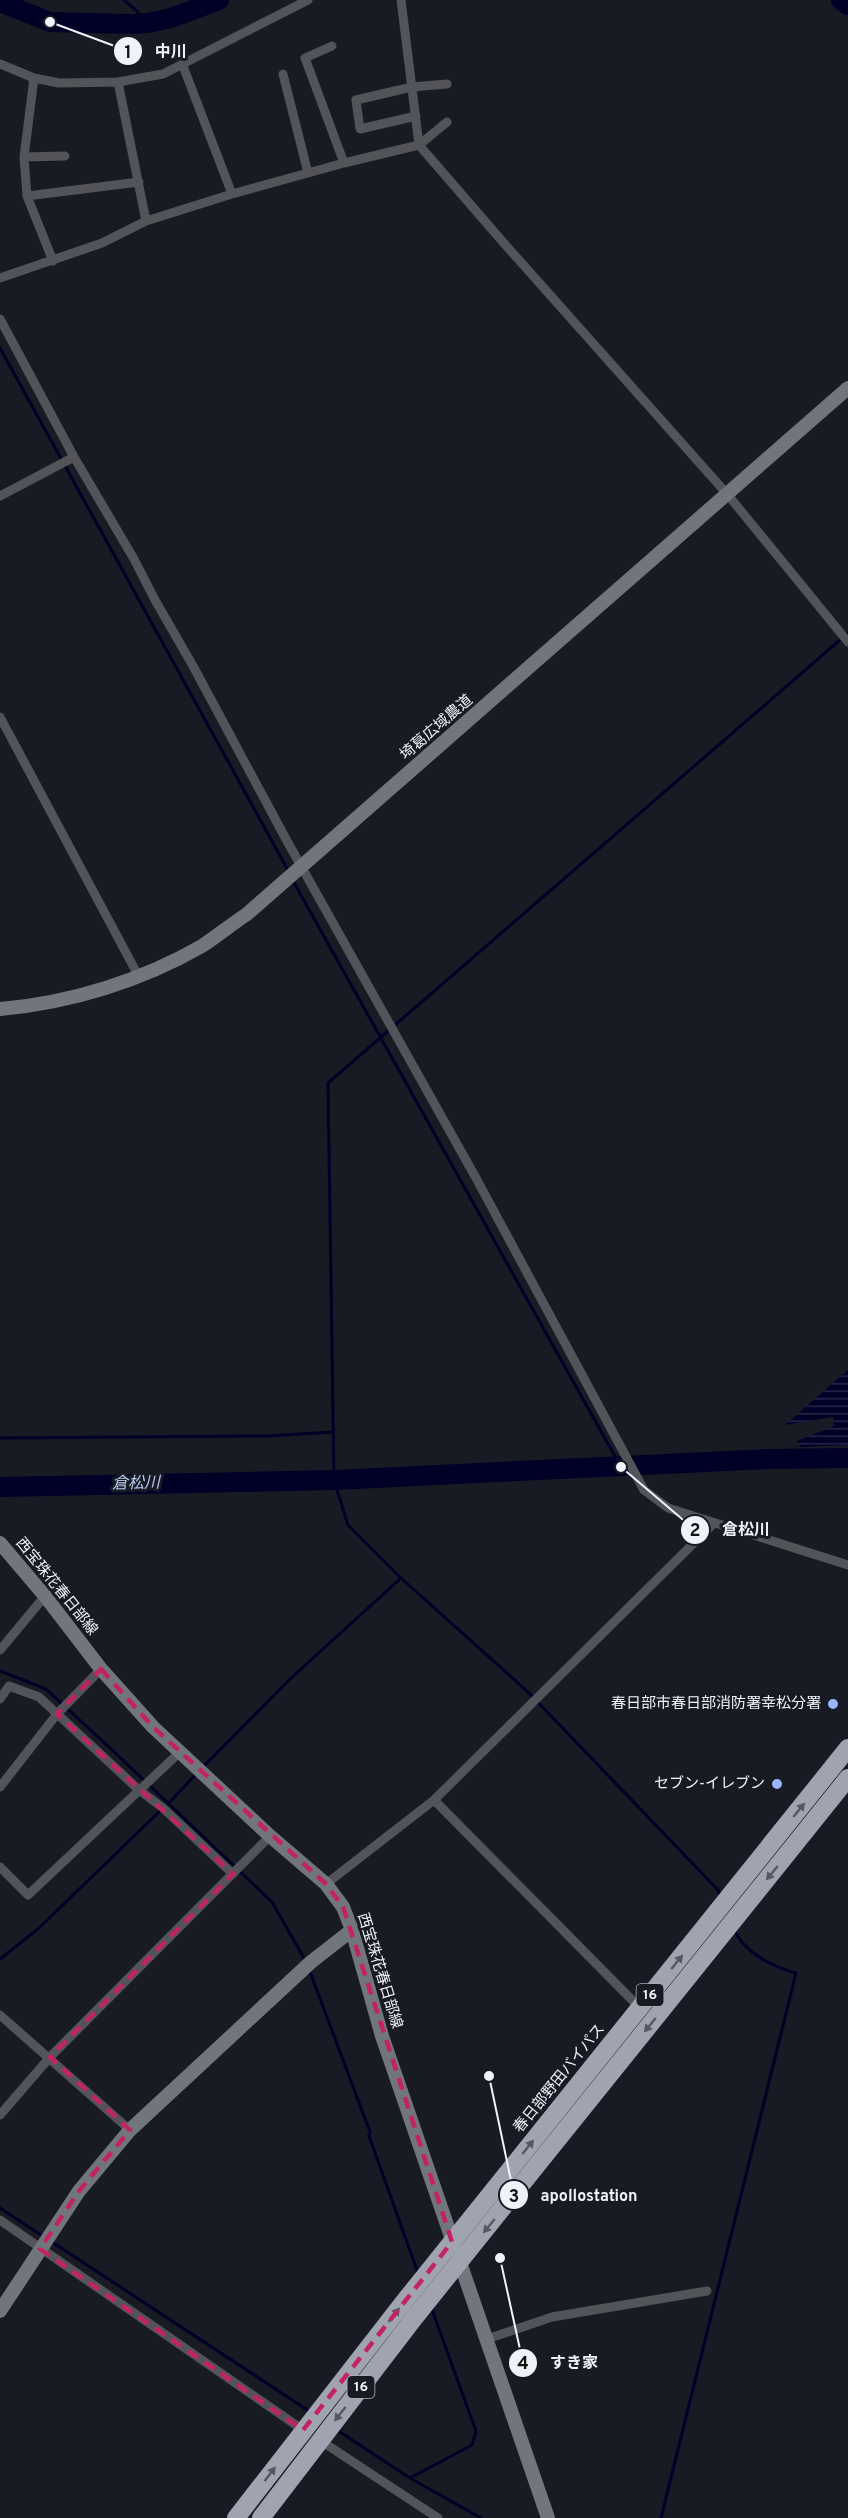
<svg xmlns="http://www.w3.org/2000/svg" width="848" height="2518" viewBox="0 0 848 2518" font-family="Overpass,'Noto Sans JP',sans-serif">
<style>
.water{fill:url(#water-rules)}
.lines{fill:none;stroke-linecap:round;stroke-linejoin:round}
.stream{stroke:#010027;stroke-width:3}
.river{stroke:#010027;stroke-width:20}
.street{stroke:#525459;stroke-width:9}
.secondary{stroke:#71757c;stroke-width:14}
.highway{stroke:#9fa4b0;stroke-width:18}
.oneway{fill:#555963}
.marked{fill:none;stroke:#c42363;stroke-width:4.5;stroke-dasharray:12 8;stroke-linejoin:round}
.poi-dot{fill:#99b5fd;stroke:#181b24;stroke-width:2}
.labels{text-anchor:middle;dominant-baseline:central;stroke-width:6;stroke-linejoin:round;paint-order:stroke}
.shield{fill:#181b24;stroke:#aeb2b8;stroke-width:1.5}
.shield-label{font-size:14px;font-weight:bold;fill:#eff2f8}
.street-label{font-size:15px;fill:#eff2f8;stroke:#181b24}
.poi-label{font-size:15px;fill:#eff2f8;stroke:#181b24;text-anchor:end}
.water-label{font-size:16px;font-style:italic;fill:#b9caf1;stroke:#181b24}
.leader{fill:none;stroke:#eff2f8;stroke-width:2}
.callout-dot{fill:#eff2f8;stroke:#181b24;stroke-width:2}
.mark-label{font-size:18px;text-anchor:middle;font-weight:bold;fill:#111}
.callout-label{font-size:16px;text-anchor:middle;font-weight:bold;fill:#eff2f8;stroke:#181b24;stroke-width:6;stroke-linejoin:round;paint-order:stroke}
</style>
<defs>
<pattern id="water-rules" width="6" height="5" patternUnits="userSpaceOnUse" patternTransform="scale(1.5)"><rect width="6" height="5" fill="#010027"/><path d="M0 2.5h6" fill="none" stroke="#262647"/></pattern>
</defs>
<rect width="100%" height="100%" fill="#181b24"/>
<!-- water -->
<path class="water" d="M848,1370V1445L800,1447L797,1441L834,1426L833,1417L785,1425Z"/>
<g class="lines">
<!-- stream -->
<path class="stream" d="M124,0L137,11L145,24
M0,348L289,872
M293,881L621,1467
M0,1438L267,1436L334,1432
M0,1671L46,1689L109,1747L272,1902L305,1960
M203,1767L289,1680L401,1578
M168,1804L196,1774
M720,1895L718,1890L528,1692L401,1578L348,1525L334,1480L328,1083L848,633
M0,1959L38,1929L163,1808
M309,1969L370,2132L369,2136L418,2273
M0,2208L44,2237
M52,2242L309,2411
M337,2430L410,2478L481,2518
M410,2478L472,2445L476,2431L431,2307
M661,2518L796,1973C773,1967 743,1952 734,1929"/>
<!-- river -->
<path class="river" d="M841,0L848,5
M0,2L50,22L131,24C163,24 190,11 219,0
M0,1487L334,1480L767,1459L848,1458"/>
<!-- street -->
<path class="street" d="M401,0L419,145L502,241L728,495L848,642
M332,46L305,58L344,163
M0,64L34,78L59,83L118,82L163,74L308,0
M183,66L232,194
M283,74L308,173
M34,78L24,157L27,196L53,261
M118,82L146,221
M416,116L360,129L356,100L412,87L447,84
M24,157L65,156
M27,196L139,182
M0,278L102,243L146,221L232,194L344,163L419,145L447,122
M0,319L74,457L134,559L155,600L193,666L287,841L476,1178L644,1490L668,1508L848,1565
M0,496L74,457
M0,717L139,977
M0,1650L45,1596
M0,1699L9,1686L39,1697L139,1790L163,1808L233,1874
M0,1787L57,1714L101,1669
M434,1800L640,2008
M0,1867L28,1895L181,1751
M326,1884L434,1800L713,1524
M0,2015L130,2130
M0,2115L50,2057L270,1836
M0,2220L306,2432
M487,2339L552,2317L707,2291
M318,2439L438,2518"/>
<!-- secondary -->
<path class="secondary" d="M0,1009C70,1003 141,981 202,946C217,936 232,924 247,914L848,388
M0,1543L45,1596L101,1669L153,1727L270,1836L326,1884L343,1907L352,1930L382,2036L548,2518
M0,2311L79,2191L130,2130L311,1962L352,1930"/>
<!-- highway -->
<path class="highway" d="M236,2518L403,2303L848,1748
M261,2518L415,2317L848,1778"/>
</g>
<!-- one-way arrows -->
<defs><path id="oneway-solid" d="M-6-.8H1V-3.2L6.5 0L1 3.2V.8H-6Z" transform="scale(1.5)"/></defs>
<g class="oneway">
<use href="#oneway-solid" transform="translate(799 1810) rotate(-51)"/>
<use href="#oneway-solid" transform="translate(772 1873) rotate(129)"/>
<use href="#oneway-solid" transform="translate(677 1962) rotate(-51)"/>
<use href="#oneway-solid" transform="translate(650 2025) rotate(129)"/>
<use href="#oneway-solid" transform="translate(528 2147) rotate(-51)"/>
<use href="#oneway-solid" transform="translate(489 2226) rotate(129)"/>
<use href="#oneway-solid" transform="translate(394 2315) rotate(-52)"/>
<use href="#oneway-solid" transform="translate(340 2414) rotate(128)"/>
<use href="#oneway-solid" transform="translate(270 2474) rotate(-53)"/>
</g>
<!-- marked area -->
<path class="marked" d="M101,1669L153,1727L326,1884L343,1907L452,2242L303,2430L40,2249L79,2191L130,2130L50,2057L233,1874L57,1714Z"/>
<!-- markers -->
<g class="poi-dot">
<circle cx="833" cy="1704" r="6"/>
<circle cx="777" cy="1784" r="6"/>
</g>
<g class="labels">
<!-- shield labels -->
<g class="shield">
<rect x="636.5" y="1984" width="27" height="22" rx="4.5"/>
<rect x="347.5" y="2376" width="27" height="22" rx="4.5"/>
</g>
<g class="shield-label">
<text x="650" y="1995">16</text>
<text x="361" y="2387">16</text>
</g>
<!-- street labels -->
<g class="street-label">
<text transform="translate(437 728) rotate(-41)">埼葛広域農道</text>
<text transform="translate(56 1587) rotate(51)">西宝珠花春日部線</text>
<text transform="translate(379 1971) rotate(73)">西宝珠花春日部線</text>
<text transform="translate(560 2079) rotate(-51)">春日部野田バイパス</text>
</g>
<!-- poi labels -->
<g class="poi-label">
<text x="821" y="1704">春日部市春日部消防署幸松分署</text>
<text x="765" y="1784">セブン-イレブン</text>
</g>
<!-- water labels -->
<g class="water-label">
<text transform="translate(136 1484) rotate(-1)">倉松川</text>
</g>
</g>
<!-- callouts -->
<path class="leader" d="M50 22L128 51M621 1467L695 1530M489 2076L514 2195M500 2258L523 2363"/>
<g class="callout-dot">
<circle cx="50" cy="22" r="6"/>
<circle cx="621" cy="1467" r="6"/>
<circle cx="489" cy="2076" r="6"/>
<circle cx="500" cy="2258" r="6"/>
<circle cx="128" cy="51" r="15"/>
<circle cx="695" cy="1530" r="15"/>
<circle cx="514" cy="2195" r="15"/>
<circle cx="523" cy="2363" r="15"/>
</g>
<g class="mark-label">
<text x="128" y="58">1</text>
<text x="695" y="1536">2</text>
<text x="514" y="2202">3</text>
<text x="523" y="2369">4</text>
</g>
<g class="callout-label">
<text x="171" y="57">中川</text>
<text x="746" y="1535">倉松川</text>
<text x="589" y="2201">apollostation</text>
<text x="574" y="2368">すき家</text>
</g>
</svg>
